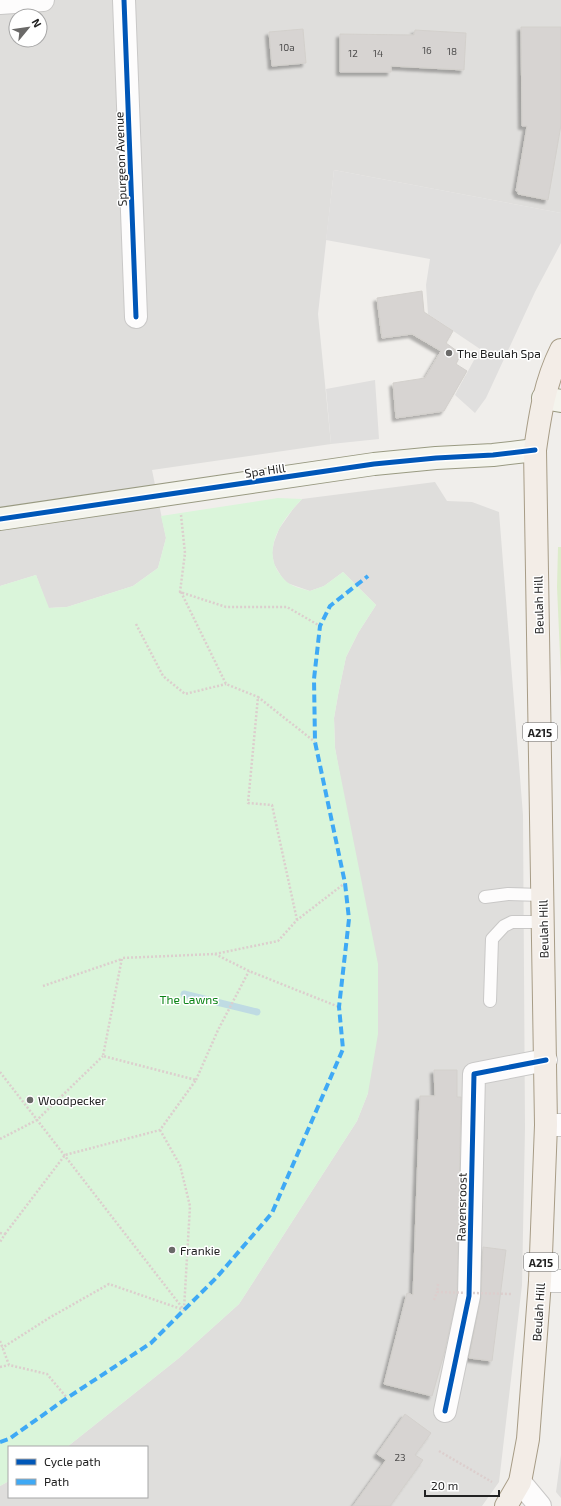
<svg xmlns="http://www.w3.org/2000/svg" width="561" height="1506" viewBox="0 0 561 1506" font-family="'Exo 2',sans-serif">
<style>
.residential{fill:#dfdedc;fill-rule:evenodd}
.grass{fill:#ddeccb}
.park{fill:#daf5da}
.parking{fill:#e0dfde}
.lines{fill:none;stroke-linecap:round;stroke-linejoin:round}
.stream{stroke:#bfdbe3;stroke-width:7}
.building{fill:#d7d4d2;stroke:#d3d0cc;filter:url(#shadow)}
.lane-casing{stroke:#c9c8c7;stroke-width:14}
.street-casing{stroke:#c9c8c7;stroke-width:24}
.secondary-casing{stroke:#999a82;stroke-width:24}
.primary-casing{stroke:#a79c86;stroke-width:24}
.path{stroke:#dccecd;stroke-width:2.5;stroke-dasharray:2 2;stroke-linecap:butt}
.lane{stroke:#fdfcfc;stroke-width:12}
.street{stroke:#fdfcfc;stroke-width:22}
.secondary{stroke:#f4f4ed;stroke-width:22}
.primary{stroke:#f3ede7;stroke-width:22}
.path-bridge{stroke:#dccecd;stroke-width:2.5;stroke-dasharray:2 2;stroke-linecap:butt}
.quiet{stroke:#3fa9f5;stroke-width:4;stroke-dasharray:8 4;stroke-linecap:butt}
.cycleway-casing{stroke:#fff;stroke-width:8}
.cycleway{stroke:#0057b8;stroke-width:5}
.poi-dot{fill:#6a6968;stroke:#fff;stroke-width:1.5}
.labels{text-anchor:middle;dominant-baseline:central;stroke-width:3;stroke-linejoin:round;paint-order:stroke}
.number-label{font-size:10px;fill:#4f4e4e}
.shield{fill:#fff;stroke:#646464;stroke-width:1}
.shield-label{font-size:11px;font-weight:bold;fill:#222}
.street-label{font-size:12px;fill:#222;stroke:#fff}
.poi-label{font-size:12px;fill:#222;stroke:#fff;text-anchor:start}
.park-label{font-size:12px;fill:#0c8416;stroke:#fff}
</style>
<defs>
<filter id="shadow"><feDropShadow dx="-3.5" dy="3.5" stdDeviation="1" flood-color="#0004"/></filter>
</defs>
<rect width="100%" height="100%" fill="#f0eeeb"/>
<!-- residential -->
<path class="residential" d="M0,0H561V213L334,170L318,314L331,444L152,470L166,538L158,568L133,586L67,607L48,608L36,575L0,586ZM16,16H40V40H16Z
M435,482L447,501L472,502L499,512L523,815L525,1128L522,1285L499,1482L482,1506H0V1486L9,1481V1497H147V1447H67L179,1358L239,1304L357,1121L368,1093L346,810L335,748L334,718L338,695L346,657L358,633L376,605L343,572L324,586L310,591L287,583L281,576L274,564L272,553L274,542L279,529L293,509L302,499Z
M561,1432V1498L556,1492L561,1455Z"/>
<!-- grass -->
<path class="grass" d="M558,547H561V678L557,587Z"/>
<!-- park -->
<path class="park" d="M278,498L302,499C285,517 263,544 277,570C280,574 283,579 287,582C293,587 303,589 310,591L324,586L343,572L376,605L358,633L346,657L338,695L334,718L335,748L378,964V1034L368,1093L357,1121L239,1304L179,1358L67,1447H9V1481L0,1486V586L36,575L49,608L67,607L133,586L158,568L166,538L161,516Z"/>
<!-- parking -->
<path class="parking" d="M334,170L561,213V243L535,292L486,398L475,413L455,395L480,349L428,314L426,285L430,259L326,240Z
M375,380L379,439L331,444L326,389Z"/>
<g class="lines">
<!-- stream -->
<path class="stream" d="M184,994L257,1012"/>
</g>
<!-- building -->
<path class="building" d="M521,27H561V125L548,200L518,194V191H516L527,126H522Z
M303,29L306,63L272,66L269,32Z
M415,30L466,33L464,70L391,66V72H340V34L414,35Z
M422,291L424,312L453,331L446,343L461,354L456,364L467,371L444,411L396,418L393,383L425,378L441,351L412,334L382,338L377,298Z
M434,1070H457V1097H461L457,1295L444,1354L432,1396L384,1384L407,1293L413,1295L420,1096H435Z
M483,1247L506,1250L492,1361L469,1358L481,1298Z
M405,1414L431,1433L415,1455L423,1460L390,1506H353L386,1460L377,1454Z"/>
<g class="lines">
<defs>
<path id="lane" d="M485,897L508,894L542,895
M490,1001L492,939L504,926L512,922H543"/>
<path id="street" d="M124,0L136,317
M0,3L43,0
M546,1125H561
M540,1281H561
M445,1411L469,1296L474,1074L546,1060
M520,1482L540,1506"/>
<path id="secondary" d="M543,398L561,401
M0,519L374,464L436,458L493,455L535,450"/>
<path id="primary" d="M506,1506L520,1482L528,1439L540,1281L546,1125L535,450C540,415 545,382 561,350"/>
</defs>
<!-- lane casing -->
<use href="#lane" class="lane-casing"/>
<!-- street casing -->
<use href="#street" class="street-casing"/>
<!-- secondary casing -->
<use href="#secondary" class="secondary-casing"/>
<!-- primary casing -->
<use href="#primary" class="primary-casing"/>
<!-- path -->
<path class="path" d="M181,515L185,553L180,592L226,607H287L320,626
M181,592L226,684L258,697
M136,624L163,676L185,694L226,684
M297,920L272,805L248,803L258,697L315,742
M215,954L278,941L297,920L345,883
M43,986L122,959
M0,1072L184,1310L109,1284L49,1318L2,1348
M196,1080L218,1030L249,971
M160,1130L180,1165L190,1206L184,1309
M0,1139L37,1120L103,1056
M0,1233L5,1234L0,1242
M5,1234L65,1155L160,1130L196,1080L103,1056L122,958L215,954L249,971L339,1007
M434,1300L437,1292
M0,1341L9,1365L47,1374L67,1398
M0,1367L9,1365
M439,1451L492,1482"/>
<!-- lane -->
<use href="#lane" class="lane"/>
<!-- street -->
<use href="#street" class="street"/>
<!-- secondary -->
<use href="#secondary" class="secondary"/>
<!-- primary -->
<use href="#primary" class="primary"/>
<!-- path-bridge -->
<path class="path-bridge" d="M438,1284L437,1292L511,1294"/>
<!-- quiet -->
<path class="quiet" d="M0,1442L9,1439L67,1398L151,1343L217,1277L272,1213L343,1049L339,1007L349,919L345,883L315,742L314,679L320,626L330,606L368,576"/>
<defs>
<path id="cycleway" d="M124,0L136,317
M0,519L374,464L436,458L493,455L535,450
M445,1411L469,1296L474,1074L546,1060"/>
</defs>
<!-- cycleway casing -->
<use href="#cycleway" class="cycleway-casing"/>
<!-- cycleway -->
<use href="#cycleway" class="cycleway"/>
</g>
<!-- markers -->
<g class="poi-dot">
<circle cx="449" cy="353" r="4"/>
<circle cx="30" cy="1100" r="4"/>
<circle cx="172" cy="1250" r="4"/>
</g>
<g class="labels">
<!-- number labels -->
<g class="number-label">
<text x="287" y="47">10a</text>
<text x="427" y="50">16</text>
<text x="452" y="51">18</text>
<text x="353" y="53">12</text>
<text x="378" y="53">14</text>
<text x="400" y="1457">23</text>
</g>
<!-- shield labels -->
<g class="shield">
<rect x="523" y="723" width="34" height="18" rx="3"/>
<rect x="524" y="1253" width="34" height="18" rx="3"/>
</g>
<g class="shield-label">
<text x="540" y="732">A215</text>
<text x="541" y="1262">A215</text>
</g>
<!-- street labels -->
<g class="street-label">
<text transform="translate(120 159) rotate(-92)">Spurgeon Avenue</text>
<text transform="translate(265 470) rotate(-8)">Spa Hill</text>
<text transform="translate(538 605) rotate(-91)">Beulah Hill</text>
<text transform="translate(543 929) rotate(-91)">Beulah Hill</text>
<text transform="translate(461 1207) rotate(-89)">Ravensroost</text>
<text transform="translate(538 1312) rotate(-86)">Beulah Hill</text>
</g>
<!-- poi labels -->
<g class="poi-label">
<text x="457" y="353">The Beulah Spa</text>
<text x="38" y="1100">Woodpecker</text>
<text x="180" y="1250">Frankie</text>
</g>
<!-- park labels -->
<g class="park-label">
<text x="189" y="999">The Lawns</text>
</g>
</g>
<!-- legend -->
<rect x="8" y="1446" width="140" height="52" fill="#ffffff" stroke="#a7a7a7"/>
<rect x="16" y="1459" width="20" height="6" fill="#0057b8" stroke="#a7a7a7"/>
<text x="44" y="1466" font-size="12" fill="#222222">Cycle path</text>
<rect x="16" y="1479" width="20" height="6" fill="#3fa9f5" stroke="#a7a7a7"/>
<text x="44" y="1486" font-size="12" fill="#222222">Path</text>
<!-- north arrow -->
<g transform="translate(28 28) rotate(61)"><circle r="19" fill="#ffffff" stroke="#a7a7a7"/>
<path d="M0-3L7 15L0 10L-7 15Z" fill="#6a6968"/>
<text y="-6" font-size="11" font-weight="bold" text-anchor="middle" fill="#222222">N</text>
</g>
<!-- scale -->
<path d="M425 1490v6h74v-6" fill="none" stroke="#222222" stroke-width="2"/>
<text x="431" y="1490" font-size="12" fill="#222222" stroke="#ffffff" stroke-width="3" paint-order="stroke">20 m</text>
</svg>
